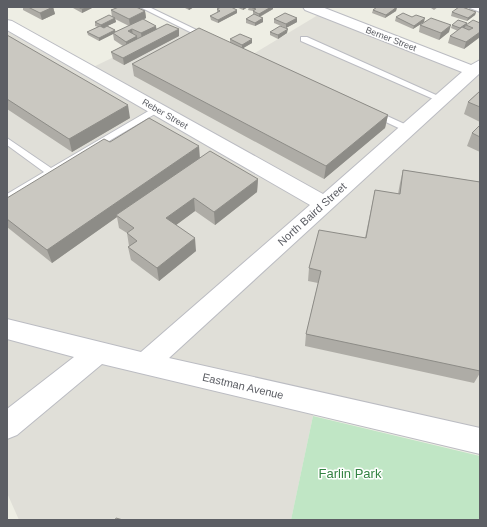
<svg xmlns="http://www.w3.org/2000/svg" width="487" height="527" viewBox="0 0 487 527" font-family="Arial,sans-serif">
<style>
.industrial{fill:#e0dfd8}
.green{fill:#c0e6c5}
.lines{fill:none;stroke-linecap:round;stroke-linejoin:round}
.service-casing{stroke:#bbbcc2;stroke-width:2}
.minor-casing{stroke:#bbbcc2;stroke-width:2}
.service{fill:#fff;fill-rule:evenodd}
.minor{fill:#fff;fill-rule:evenodd}
.wall{fill:#aeaca6;fill-rule:evenodd}
.shaded-wall{fill:#8d8c87}
.building{fill:#cac8c1;stroke:#8d8c87}
.labels{text-anchor:middle;dominant-baseline:central;stroke-width:3;stroke-linejoin:round;paint-order:stroke}
.far-street-label{font-size:9px;fill:#5c5e64;stroke:#fff}
.street-label{font-size:11px;fill:#5c5e64;stroke:#fff}
.near-park-label{font-size:13px;fill:#348343;stroke:#fff}
</style>
<rect width="100%" height="100%" fill="#eeeee4"/>
<!-- industrial -->
<path class="industrial" d="M323,12L473,71L480,65V441L312,403L313,416L291,520H19L7,493V24L87,70L180,25L250,56Z"/>
<!-- green -->
<path class="green" d="M313,416L480,456V520H291Z"/>
<g class="lines">
<defs>
<path id="service" d="M140,7H149L211,37L207,39H204Z
M469,7L480,8V12L470,8Z
M301,37H307L445,99L444,101H438L301,41Z
M157,106L161,109L160,111L7,201V194L44,172L7,145V138L51,168Z
M374,110L411,127L412,129L411,131H405L371,115L370,113L371,111Z"/>
<path id="minor" d="M303,7H322L471,65L480,60V73L169,358L480,428V454L102,364L17,435L7,439V409L74,357L7,339V319L141,352L310,205L7,30V20L12,21L323,194L462,72L305,10Z"/>
</defs>
<!-- service casing -->
<use href="#service" class="service-casing"/>
<!-- minor casing -->
<use href="#minor" class="minor-casing"/>
<!-- service -->
<use href="#service" class="service"/>
<!-- minor -->
<use href="#minor" class="minor"/>
</g>
<!-- wall -->
<path class="wall" d="M23,7H53L55,14L42,20L23,10Z
M73,7H92V8L82,13L73,8Z
M183,7H194L189,10Z
M236,7H248L243,10Z
M249,7H273V9L260,17L263,18V22L255,26L246,23V19L253,15V11L248,10Z
M397,7L396,11L385,18L372,13L373,10Z
M431,7H438L434,10L431,8Z
M217,9L237,10V13L218,23L211,20L210,16L217,13Z
M111,10L145,11L146,18L143,20L157,29L179,36L124,65L113,59L111,52L123,46L114,40L113,34L99,41L88,35L87,32L98,27L95,26V22L112,17ZM115,19L129,26L115,32V30L107,26L116,22Z
M452,12H476L475,15L467,21L451,16Z
M396,17H412L424,22L413,29L395,21Z
M274,19L297,22L286,28L274,23Z
M467,23V25L480,23V37L464,49L448,43L450,36L458,31L451,28L452,25Z
M420,25L449,32L439,40L419,32Z
M270,32L287,33L278,39L270,35Z
M7,35L130,118L72,152L7,109Z
M230,39L252,43L242,48L388,115L385,128L324,179L134,76L132,64L230,43Z
M480,91V122L464,114L468,102Z
M480,125V152L467,146L472,133Z
M110,142L200,158L258,179L257,192L215,225L195,211L176,225L196,251L159,281L131,260L128,247L129,246L127,233L119,228L117,217L52,263L7,227V198Z
M403,170L480,182V373L474,383L305,346L306,334L318,283L308,281L309,268L365,238L375,190L398,194L400,183Z"/>
<!-- shaded-wall -->
<path class="shaded-wall" d="M53,7L55,14L42,20L40,13Z
M86,7H92V8L82,13V9Z
M188,7H194L189,10Z
M243,7H248L243,10Z
M271,7H273V9L259,17V14Z
M397,7L396,11L385,18L386,15Z
M237,10V13L218,23V20Z
M145,11L146,18L130,26L129,19Z
M476,12L475,15L467,21L468,18Z
M115,18L116,22L101,29V25Z
M263,18V22L255,26V23Z
M297,18V22L286,28V24Z
M425,18L424,22L413,29L414,26Z
M467,23L465,27L459,32L460,28Z
M451,25L449,32L439,40L441,33Z
M156,26L157,33L142,40L141,33Z
M132,29L133,36L128,31Z
M179,29V36L124,65L123,58Z
M288,29L287,33L278,39V35Z
M115,30L116,33H113V34L99,41V38Z
M480,32V37L464,49L466,42Z
M137,36L138,43L127,49L126,42Z
M252,39V43L242,49V45Z
M128,105L130,118L72,152L69,139Z
M388,115L385,128L324,179L326,166Z
M199,146L200,159L116,215L117,217L52,263L47,250Z
M258,179L257,192L215,225L214,212Z
M194,198L195,211L168,231L166,218Z
M195,238L196,251L159,281L157,268Z"/>
<!-- building -->
<path class="building" d="M28,7H53L40,13Z
M78,7H86L82,9Z
M119,7H136L145,11L129,19L111,10Z
M221,7H231L237,10L218,20L210,16L220,11L217,9Z
M250,7H271L259,14L253,11L256,9Z
M377,7H397L386,15L373,10Z
M459,7H462L476,12L468,18L452,12Z
M285,13L297,18L286,24L274,19Z
M403,13L412,17L416,15L425,18L414,26L396,17Z
M254,14L263,18L255,23L246,19Z
M109,15L115,18L101,25L95,22Z
M431,18L451,25L441,33L420,25Z
M143,19L156,26L141,33L132,29L128,31L137,36L126,42L113,33Z
M458,20L467,23L460,28L452,25Z
M473,20L480,23V32L466,42L450,36L462,27L469,30L473,28L466,25Z
M167,24L179,29L123,58L111,52Z
M100,26L104,28L107,26L115,30L99,38L87,32Z
M280,26L288,29L278,35L270,32Z
M199,28L388,115L326,166L132,64Z
M240,34L252,39L242,45L230,39Z
M7,35L128,105L69,139L7,99Z
M480,91V107L468,102Z
M149,118L199,146L47,250L7,219V198L104,139L110,142Z
M480,125V137L472,133Z
M210,151L258,179L214,212L194,198L166,218L195,238L157,268L128,247L137,241L127,233L134,228L116,215Z
M403,170L480,182V371L306,334L321,271L309,268L319,230L366,238L375,190L400,194Z
M116,518L123,520H115Z"/>
<g class="labels">
<!-- far-street labels -->
<g class="far-street-label">
<text transform="translate(391 39) rotate(21)">Berner Street</text>
<text transform="translate(165 114) rotate(30)">Reber Street</text>
</g>
<!-- street labels -->
<g class="street-label">
<text transform="translate(312 214) rotate(-42)">North Baird Street</text>
<text transform="translate(243 386) rotate(13)">Eastman Avenue</text>
</g>
<!-- near-park labels -->
<g class="near-park-label">
<text x="350" y="473">Farlin Park</text>
</g>
</g>
<!-- border -->
<rect width="487" height="527" fill="none" stroke="#5c5e64" stroke-width="16"/>
</svg>
